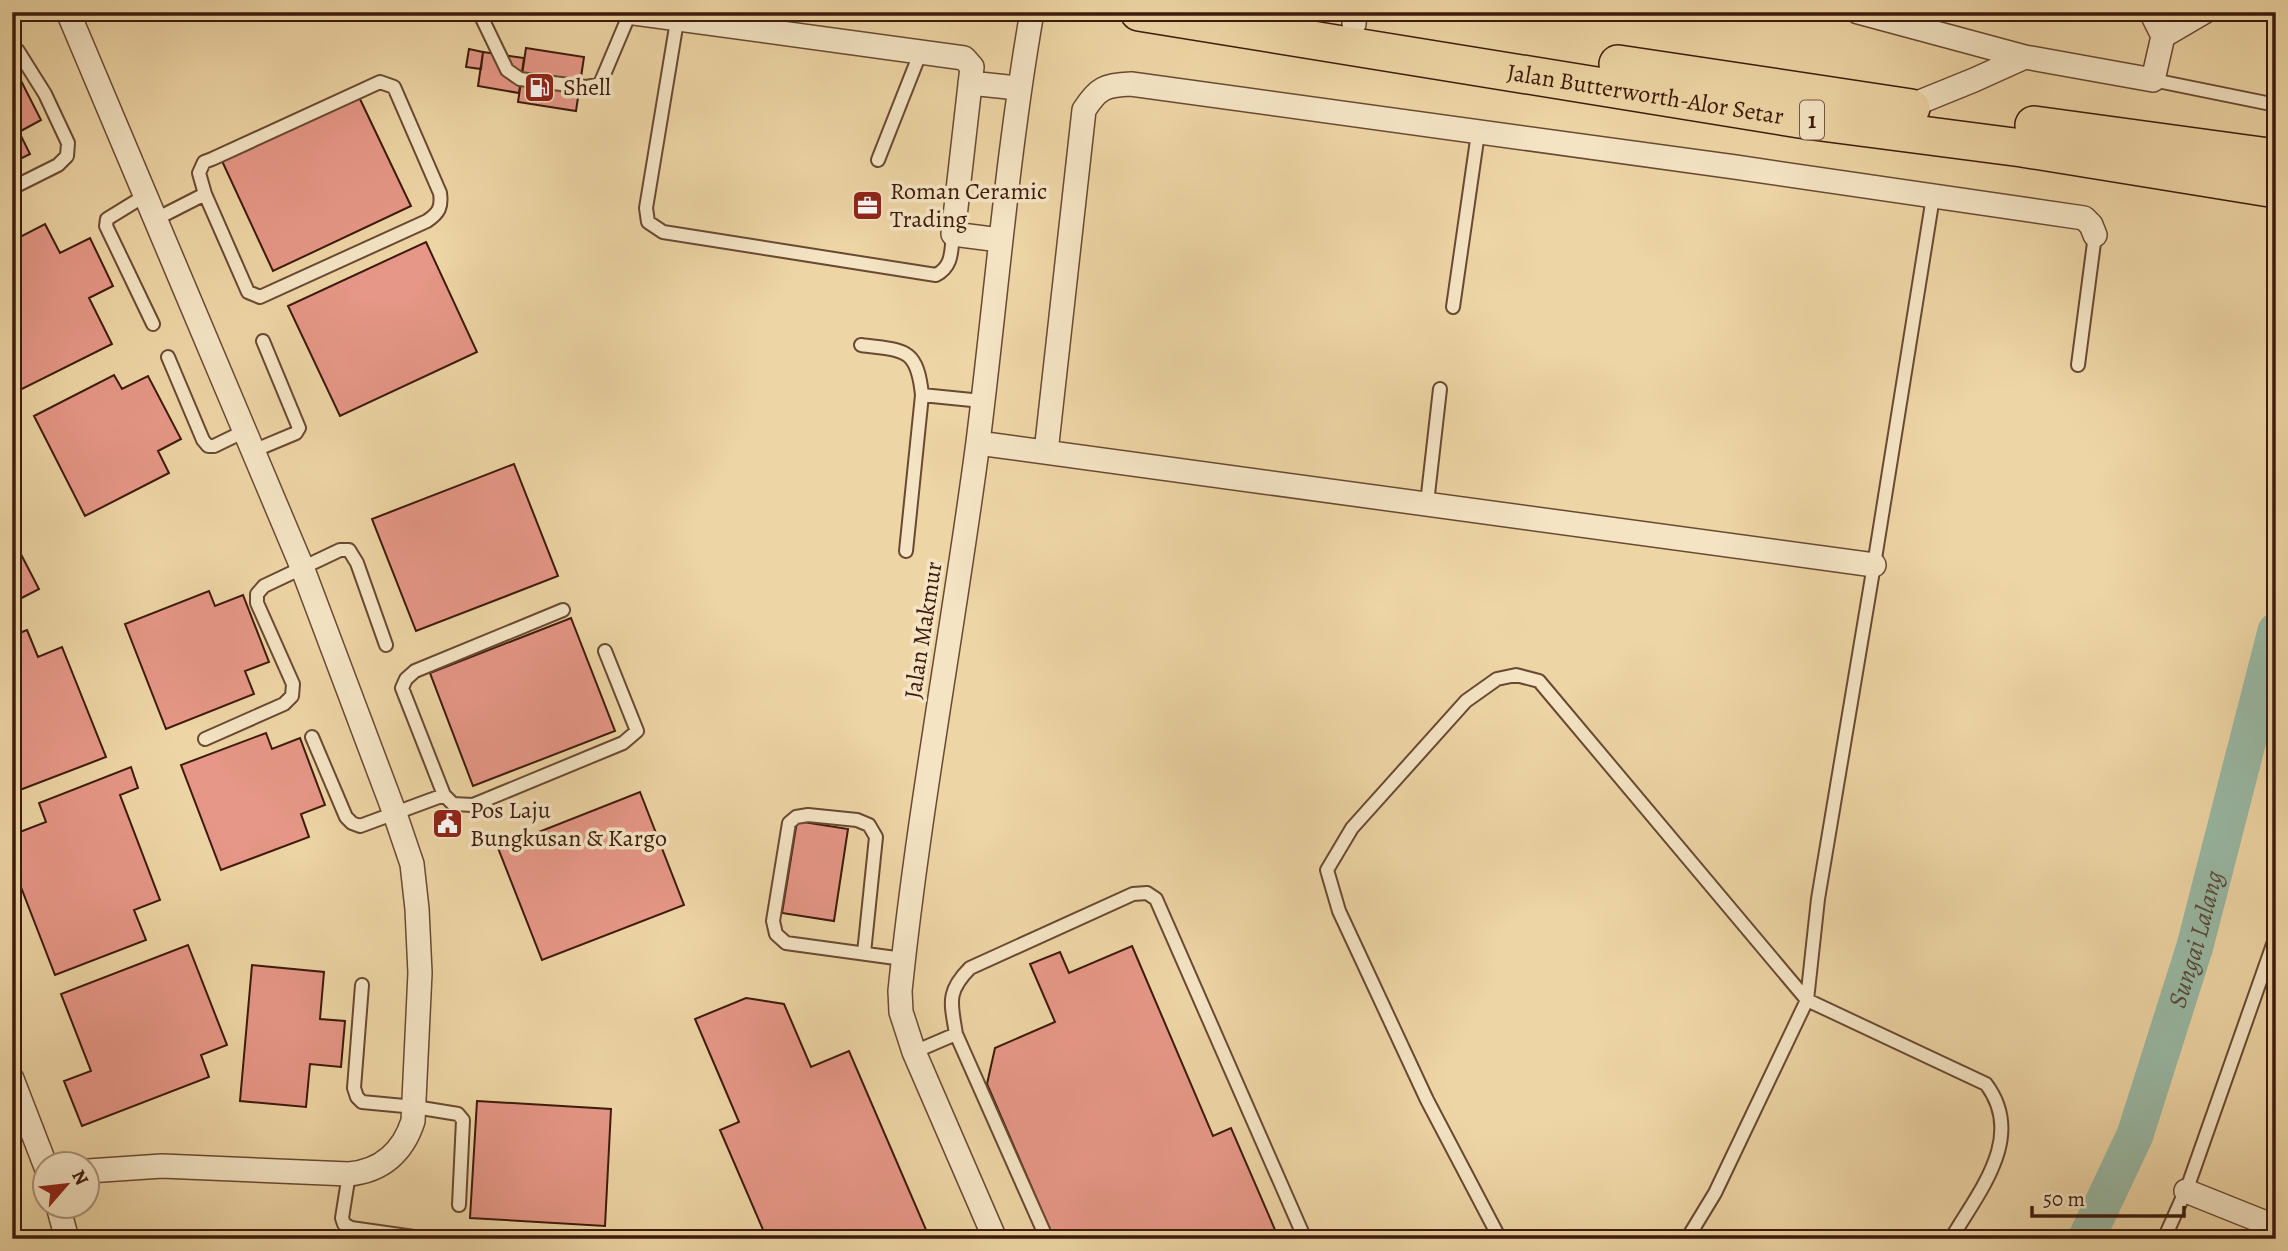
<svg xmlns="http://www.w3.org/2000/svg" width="2288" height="1251" viewBox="0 0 2288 1251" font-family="Alegreya,serif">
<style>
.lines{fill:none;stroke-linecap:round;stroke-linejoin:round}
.river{stroke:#99b9a5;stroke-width:37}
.building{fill:#e69787;stroke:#3d1a0c;stroke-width:2}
.service-casing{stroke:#694932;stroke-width:16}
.minor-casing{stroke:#694932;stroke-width:26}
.primary-casing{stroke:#3d1a0c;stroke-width:40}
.service{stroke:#f4e4c4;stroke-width:12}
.minor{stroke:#f4e4c4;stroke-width:23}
.primary{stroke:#eed5a5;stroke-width:37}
.labels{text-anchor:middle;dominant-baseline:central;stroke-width:7;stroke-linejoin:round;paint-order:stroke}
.shield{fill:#f4e4c4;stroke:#745743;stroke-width:2}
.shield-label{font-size:23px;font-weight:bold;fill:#3d1a0c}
.poi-label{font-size:24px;fill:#3d1a0c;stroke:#f4e4c4;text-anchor:start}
.street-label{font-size:24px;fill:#3d1a0c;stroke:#f4e4c4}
.water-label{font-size:26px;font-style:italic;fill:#594a3a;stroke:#f4e4c4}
</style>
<rect width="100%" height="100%" fill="#eed5a5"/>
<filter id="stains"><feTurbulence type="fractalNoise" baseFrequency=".00286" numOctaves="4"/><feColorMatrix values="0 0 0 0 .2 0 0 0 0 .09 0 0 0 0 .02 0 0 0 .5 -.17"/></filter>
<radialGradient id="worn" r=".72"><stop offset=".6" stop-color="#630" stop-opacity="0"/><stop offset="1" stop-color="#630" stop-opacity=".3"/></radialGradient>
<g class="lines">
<!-- river -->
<path class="river" id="s1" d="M2086,1239L2135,1135L2195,946L2276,631"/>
</g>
<!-- building -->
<path class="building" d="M526,48L584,57L576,111L518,102Z
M469,49L483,52L481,69L466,67Z
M483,52L524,58L519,93L478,86Z
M12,63L41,120L19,132L30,154L12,163Z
M359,97L411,206L273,271L222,161Z
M45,224L60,253L90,238L113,286L89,298L112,344L12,394V241Z
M426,242L477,352L340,416L288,306Z
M114,375L122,389L148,376L181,439L158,451L169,473L85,516L34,416Z
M514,464L558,576L416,631L372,519Z
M12,537L39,589L12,603Z
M209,591L215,606L243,595L269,662L245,671L254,694L166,729L125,624Z
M571,618L615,731L473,786L430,673Z
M27,630L38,657L62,647L106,757L12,793V636Z
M266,733L272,749L300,738L325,805L301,814L309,837L221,870L181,765Z
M131,767L138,788L120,795L160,900L134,910L146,940L55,975L12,864V835L46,822L39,803Z
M640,792L684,905L542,960L498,848Z
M797,821L848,829L834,921L782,913Z
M188,945L227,1045L201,1055L209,1077L82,1126L64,1081L91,1071L61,994Z
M1132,946L1213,1136L1231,1128L1279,1239H1054L987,1084L995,1048L1055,1022L1030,964L1060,952L1069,973Z
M252,965L324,972L320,1019L345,1021L341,1067L310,1064L306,1107L240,1101Z
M746,998L784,1004L811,1067L849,1051L930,1239H767L720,1130L739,1122L695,1019Z
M477,1101L611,1109L605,1226L470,1218Z
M336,1234L384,1239H336Z"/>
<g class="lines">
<defs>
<path id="service" d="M479,12L507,70L520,79L586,87L600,84L630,13
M677,21L646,208L648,222L663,232L936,275C953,266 951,251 953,234
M12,47L18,51L45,94L68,143L67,156L58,165L12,188
M2153,80L2276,105
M380,82L394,87L440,193C442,207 439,213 427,221L260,297L248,292L205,194L199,173L204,162L212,159Z
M878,160L921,51
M146,195L107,219L106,226L153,324
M156,219L205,194
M1453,307L1478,133
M861,345C903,351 917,346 922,395
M168,357L203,440L208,446H214L245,431
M2078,365L2095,235
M253,451L296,433L299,428L263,341
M1427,503L1440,389
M906,551L922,395L982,401
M312,737L346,817L352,823L360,826L444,795L453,804L473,805L623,743L637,731L605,651
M205,739L284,704L292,696L293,684L257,603V594L264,586L340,550H349L357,563L386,645
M444,795L402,688L406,679L415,671L563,610
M864,953L876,837L869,825L857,820L808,815L796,817L789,823L773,921L776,934L786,943L903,959
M362,985L354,1088L357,1097L362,1102L415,1107L458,1114L463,1120L459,1205
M956,1034C951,1003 946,992 970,968L1133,894L1147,893L1156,899L1305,1239
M914,1052L956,1034L1047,1239
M349,1174L342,1218L344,1224L351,1228L428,1239
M1500,1239L1427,1100L1339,911L1327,870L1352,828L1466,701L1497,679L1516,675L1539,681L1807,1000L1818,899L1874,565L1933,197
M1687,1239L1715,1193L1807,1000L1986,1084C2026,1137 1979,1191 1951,1239
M2164,1239L2189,1183L2276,936"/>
<path id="minor" d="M68,12L302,567L395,814L412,864L417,909L420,973L413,1121C403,1152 382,1171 349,1174L162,1166L88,1171
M627,12L964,58L972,67L953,234L1000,240
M1858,12L2025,57L2153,80L2163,36L2151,12
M1354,24L1355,12
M2163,36L2204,12
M970,83L1018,88
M1905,108L1974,80L2025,57
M978,443L1874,565
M1046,452L1084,110C1098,88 1105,85 1131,84L1735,167L2084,218L2091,225L2095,235
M12,1079L46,1167
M2186,1191L2276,1227
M58,1206L67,1239
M995,1239L914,1052L901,1012L900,991C919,807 954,625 978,442C996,299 1007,155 1032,12"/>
<g id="primary">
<path id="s2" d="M1139,12L1806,120L2022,148L2276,189"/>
<path d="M1618,64L1911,108"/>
<path d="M2034,125L2276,158"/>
</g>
</defs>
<!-- service casing -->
<use href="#service" class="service-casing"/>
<!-- minor casing -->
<use href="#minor" class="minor-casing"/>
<!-- primary casing -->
<use href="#primary" class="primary-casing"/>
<!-- service -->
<use href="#service" class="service"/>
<!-- minor -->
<use href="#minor" class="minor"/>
<!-- primary -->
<use href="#primary" class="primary"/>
</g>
<!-- icons -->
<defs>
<symbol id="fuel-square" viewBox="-11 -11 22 22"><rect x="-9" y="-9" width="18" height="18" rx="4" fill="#8f2418" stroke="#f4e4c4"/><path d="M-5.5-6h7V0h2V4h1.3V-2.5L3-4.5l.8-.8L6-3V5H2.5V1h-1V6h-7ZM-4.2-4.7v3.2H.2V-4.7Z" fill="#fff"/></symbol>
<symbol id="office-square" viewBox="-11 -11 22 22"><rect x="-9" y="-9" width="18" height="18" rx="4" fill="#8f2418" stroke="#f4e4c4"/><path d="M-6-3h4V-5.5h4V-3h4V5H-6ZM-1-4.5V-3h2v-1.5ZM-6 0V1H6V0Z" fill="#fff"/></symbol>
<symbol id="civic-square" viewBox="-11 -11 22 22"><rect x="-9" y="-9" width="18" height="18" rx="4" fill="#8f2418" stroke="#f4e4c4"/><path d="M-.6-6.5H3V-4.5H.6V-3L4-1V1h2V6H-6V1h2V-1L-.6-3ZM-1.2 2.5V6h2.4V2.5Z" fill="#fff"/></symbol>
</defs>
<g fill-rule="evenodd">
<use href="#fuel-square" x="522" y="70" width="35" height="35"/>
<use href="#office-square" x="850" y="188" width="35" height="35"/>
<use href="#civic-square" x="430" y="806" width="35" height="35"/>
</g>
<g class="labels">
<!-- shield labels -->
<rect class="shield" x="1800" y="100.5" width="24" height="39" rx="5"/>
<g class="shield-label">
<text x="1812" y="120">1</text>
</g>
<!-- poi labels -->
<g class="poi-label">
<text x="563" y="87">Shell</text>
<text x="890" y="191">Roman Ceramic<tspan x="890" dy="28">Trading</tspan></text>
<text x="470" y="810">Pos Laju<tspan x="470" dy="28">Bungkusan &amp; Kargo</tspan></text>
</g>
<!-- street labels -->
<g class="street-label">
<text stroke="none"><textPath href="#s2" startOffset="513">Jalan Butterworth-Alor Setar</textPath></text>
<text transform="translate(923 630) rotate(-81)">Jalan Makmur</text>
</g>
<!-- water labels -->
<g class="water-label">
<text stroke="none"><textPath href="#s1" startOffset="320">Sungai Lalang</textPath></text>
</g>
</g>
<!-- margin -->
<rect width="2288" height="1251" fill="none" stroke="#eed5a5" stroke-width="42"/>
<rect x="14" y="14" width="2260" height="1223" fill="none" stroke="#3d1a0c" stroke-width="3.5"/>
<rect x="21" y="21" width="2246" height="1209" fill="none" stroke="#3d1a0c" stroke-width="2"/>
<!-- north arrow -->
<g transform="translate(66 1185) rotate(62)"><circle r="33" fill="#f4e4c4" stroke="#ab937a" stroke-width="2"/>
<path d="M0-5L12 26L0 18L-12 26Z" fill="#8f2418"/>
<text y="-10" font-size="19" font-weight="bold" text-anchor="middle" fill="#3d1a0c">N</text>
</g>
<!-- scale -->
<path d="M2032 1206v10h152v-10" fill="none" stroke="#3d1a0c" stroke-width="3.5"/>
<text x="2043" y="1206" font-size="21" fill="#3d1a0c" stroke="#f4e4c4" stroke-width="5" paint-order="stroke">50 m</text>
<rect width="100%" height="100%" filter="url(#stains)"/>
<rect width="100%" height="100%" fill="url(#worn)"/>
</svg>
